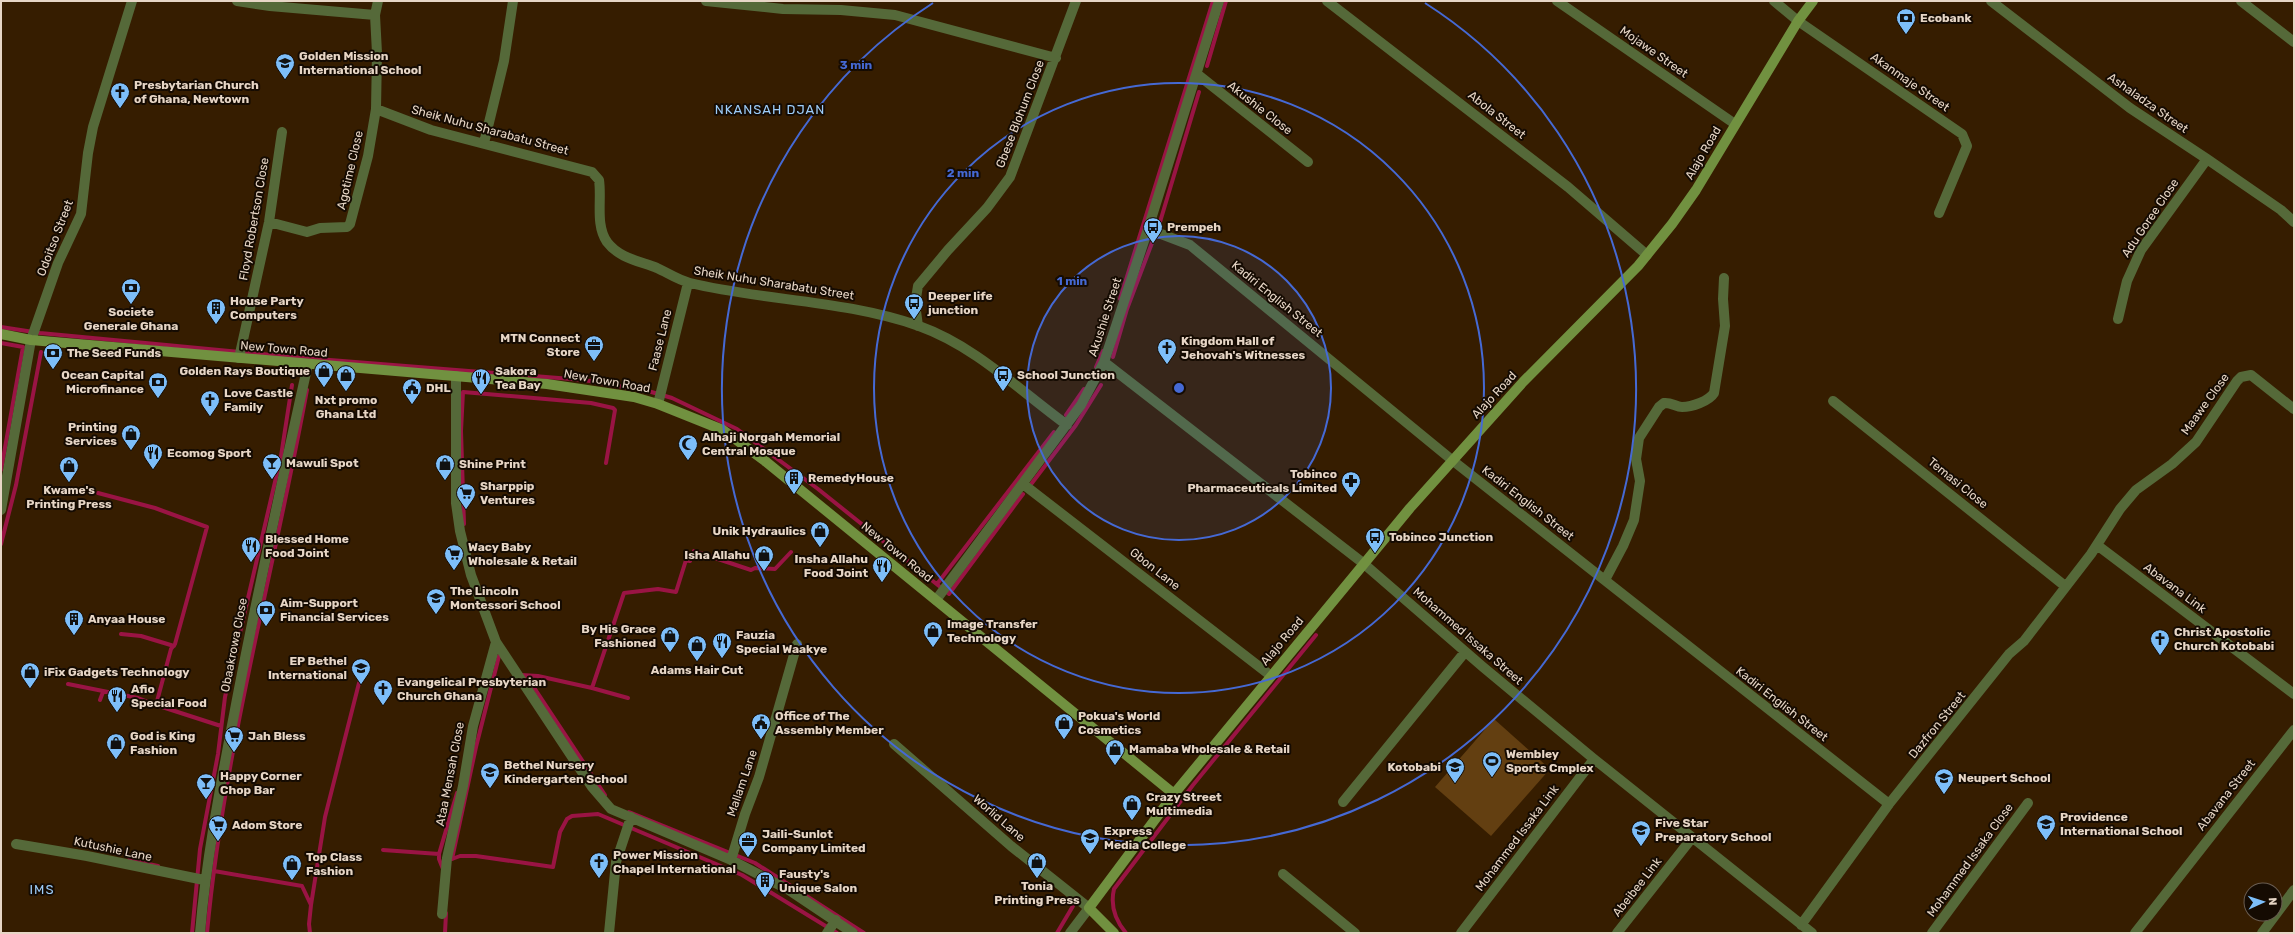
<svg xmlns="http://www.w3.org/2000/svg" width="2295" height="934" viewBox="0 0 2295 934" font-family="Rubik,sans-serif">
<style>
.pitch{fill:#633f11}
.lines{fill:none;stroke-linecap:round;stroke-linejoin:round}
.stream{stroke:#9a1444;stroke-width:4}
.street{stroke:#556939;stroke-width:10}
.secondary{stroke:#719140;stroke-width:10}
.ring{fill:none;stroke:#4569d4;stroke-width:2}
.labels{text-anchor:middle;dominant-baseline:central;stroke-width:4;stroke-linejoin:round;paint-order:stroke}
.poi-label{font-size:12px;font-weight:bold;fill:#e7d6c6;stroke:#150b02;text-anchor:start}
.street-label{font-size:12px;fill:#e7d6c6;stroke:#150b02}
.neighbourhood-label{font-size:13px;letter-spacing:1px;fill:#9dccf8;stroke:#150b02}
.centre{fill:#4569d4;stroke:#150b02;stroke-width:2}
.ring-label{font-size:12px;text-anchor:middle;font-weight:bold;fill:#4569d4;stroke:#150b02;stroke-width:4;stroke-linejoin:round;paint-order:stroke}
</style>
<rect width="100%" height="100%" fill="#361d00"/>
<!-- pitch -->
<path class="pitch" d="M1494,719L1550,769L1491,836L1435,787Z"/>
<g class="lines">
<!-- stream -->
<path class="stream" d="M1207,66L1226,1
M1160,222L1199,92
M1120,299L1213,1
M1,327L40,333L292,357L584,380L648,391L672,398L737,429L818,489L949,594L1023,494
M1,343L23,347L1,470
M1113,357L1127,309L1152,243
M1096,367L1103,351
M1066,415L1084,389
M1032,483L1076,425L1101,385
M464,524L461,431L463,392L591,403L613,408L615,410L606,463
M1,544L16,485L41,352
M937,584L1054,432
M121,634L141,636L174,646
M521,675L538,676L592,688L624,593L658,589L676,592L686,560L690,561L694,551L751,570L755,568L775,569L791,552
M525,679L533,686L605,795
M68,684L138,698L156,705L171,649L175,644L207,527L155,508L98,493
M592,688L628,698
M100,700L103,692
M156,705L221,726
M629,812L755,863L864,933
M383,850L439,854
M452,859L460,856H476L553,867L560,832L567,819L572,816L598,814L742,875L837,933
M452,859L476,747L499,656
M129,860L158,866
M443,869L439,859V854L457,793
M214,871L302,886L311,905L309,924L310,933
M311,905L325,817L359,683
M192,933L200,849L218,754L225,697L281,456L292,385
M207,933C224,749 274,571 307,390
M445,933L446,913
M1057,933L1073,906
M1126,933C1115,920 1110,906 1114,889L1193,785L1316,635"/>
<!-- street -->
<path class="street" d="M237,1L270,6L375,15
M378,1L375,15L377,53L376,109L431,130L592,172L599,180C602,199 595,225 607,242C619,258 639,261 657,268C668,273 678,280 690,283C765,301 845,300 919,326C975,346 1019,390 1067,425
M706,1L783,9L841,10L895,15L1056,58
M1327,1L1568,187L1647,255
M1557,1L1735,124
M1774,1L1798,21L1962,134L1967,146L1939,213
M1991,1L2130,108L2207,159L2281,210L2294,222
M2241,1L2294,42
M1197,74L1308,162
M484,143L504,61L513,1
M269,222L307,232L320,228L347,227L350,224L368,156L376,109
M1148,229L1190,245L1452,460L1889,804
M2118,319L2127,281L2141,250L2207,159
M918,326L915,304L918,286L948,250L987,208L1010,177L1076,1
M239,358L269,222L282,132
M1104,362L1363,563L1483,667L1594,759L1812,933
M456,376V503L460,531L471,575L496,642L592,787L611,809L731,860L789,890L853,933
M1833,401L2065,586
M658,404L688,283
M1023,484L1270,675
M1,510L31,340L58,263L81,214L88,153L93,127L132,1
M2097,545L2294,694
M1605,580L1623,546L1634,520L1640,481L1636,459L1639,438L1659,407L1664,403C1671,402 1676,407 1682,407C1692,407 1709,401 1714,393L1725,326L1723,299L1724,278
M936,600L1081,405L1104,362L1148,229L1219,1
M894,744L1011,846L1089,908L1070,933
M1343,802L1465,652
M16,844L87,856L204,880
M731,860L745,814L759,777L797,644
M1283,874L1355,933
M442,914L447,858L463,786L473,726L496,642
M1801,925L1889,804L2009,654L2024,641L2091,554L2120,509L2136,490L2172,464L2196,442L2237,381L2241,377L2251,375L2294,409
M200,933C206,860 220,788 234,715C256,598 282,481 308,364
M609,933L616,862L631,817
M827,933L836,920
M1461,933L1594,759
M1617,933L1692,838
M1932,933L2028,803
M2135,933L2294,730
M2262,933L2294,890"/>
<!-- secondary -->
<path class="secondary" d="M1,334L31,340L547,384L634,397L658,404L723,430L765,461L1174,794
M1114,933L1089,908L1174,794L1410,508L1523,382L1638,266L1672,224L1696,190L1798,21L1813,1"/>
</g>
<!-- distance rings -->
<circle cx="1179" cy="388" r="152" fill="#4569d4" fill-opacity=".12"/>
<g class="ring">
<circle cx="1179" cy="388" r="152"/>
<circle cx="1179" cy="388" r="305"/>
<path d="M1425 3A457 457 0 1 1 933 3"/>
</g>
<!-- icons -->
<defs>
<symbol id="bank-pin" viewBox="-11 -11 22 30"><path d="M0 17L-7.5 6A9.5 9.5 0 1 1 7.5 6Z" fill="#7dbef9" stroke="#150b02"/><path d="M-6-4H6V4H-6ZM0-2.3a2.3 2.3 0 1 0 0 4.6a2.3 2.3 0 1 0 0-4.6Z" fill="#111"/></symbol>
<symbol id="school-pin" viewBox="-11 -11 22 30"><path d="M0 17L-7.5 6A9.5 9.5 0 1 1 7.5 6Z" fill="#7dbef9" stroke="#150b02"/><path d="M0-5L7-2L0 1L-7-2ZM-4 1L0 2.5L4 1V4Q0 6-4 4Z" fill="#111"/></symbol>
<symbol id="church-pin" viewBox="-11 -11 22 30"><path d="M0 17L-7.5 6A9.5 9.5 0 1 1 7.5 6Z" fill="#7dbef9" stroke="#150b02"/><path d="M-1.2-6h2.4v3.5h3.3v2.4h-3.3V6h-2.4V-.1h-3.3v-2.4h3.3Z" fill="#111"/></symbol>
<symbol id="bus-pin" viewBox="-11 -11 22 30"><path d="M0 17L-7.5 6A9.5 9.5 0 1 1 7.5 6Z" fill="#7dbef9" stroke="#150b02"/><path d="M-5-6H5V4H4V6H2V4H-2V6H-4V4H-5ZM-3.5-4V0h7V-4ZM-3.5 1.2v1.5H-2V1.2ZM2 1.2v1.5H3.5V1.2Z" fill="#111"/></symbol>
<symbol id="building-pin" viewBox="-11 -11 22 30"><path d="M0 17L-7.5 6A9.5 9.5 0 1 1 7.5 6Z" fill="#7dbef9" stroke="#150b02"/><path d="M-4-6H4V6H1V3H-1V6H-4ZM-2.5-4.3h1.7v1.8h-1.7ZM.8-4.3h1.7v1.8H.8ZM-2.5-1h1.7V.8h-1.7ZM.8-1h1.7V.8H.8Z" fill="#111"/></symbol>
<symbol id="office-pin" viewBox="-11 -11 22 30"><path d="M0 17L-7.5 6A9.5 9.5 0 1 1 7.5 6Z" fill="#7dbef9" stroke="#150b02"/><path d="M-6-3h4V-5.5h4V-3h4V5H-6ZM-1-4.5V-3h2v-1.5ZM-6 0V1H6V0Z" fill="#111"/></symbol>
<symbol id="shop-pin" viewBox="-11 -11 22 30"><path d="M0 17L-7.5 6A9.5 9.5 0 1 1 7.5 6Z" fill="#7dbef9" stroke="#150b02"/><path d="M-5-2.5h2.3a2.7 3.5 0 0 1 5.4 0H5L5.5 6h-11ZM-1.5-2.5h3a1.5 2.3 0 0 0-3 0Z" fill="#111"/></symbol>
<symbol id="restaurant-pin" viewBox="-11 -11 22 30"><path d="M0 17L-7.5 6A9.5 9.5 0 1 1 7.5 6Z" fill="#7dbef9" stroke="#150b02"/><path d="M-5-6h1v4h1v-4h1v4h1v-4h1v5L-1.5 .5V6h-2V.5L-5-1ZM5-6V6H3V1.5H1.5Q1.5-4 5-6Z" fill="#111"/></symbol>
<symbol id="civic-pin" viewBox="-11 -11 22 30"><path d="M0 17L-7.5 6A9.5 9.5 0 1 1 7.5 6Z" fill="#7dbef9" stroke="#150b02"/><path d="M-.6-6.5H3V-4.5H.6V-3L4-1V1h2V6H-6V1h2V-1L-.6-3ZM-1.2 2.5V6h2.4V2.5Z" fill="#111"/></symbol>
<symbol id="mosque-pin" viewBox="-11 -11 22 30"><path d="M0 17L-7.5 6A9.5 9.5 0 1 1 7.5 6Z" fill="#7dbef9" stroke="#150b02"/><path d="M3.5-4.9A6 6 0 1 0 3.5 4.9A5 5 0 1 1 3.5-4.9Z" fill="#111"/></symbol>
<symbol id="bar-pin" viewBox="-11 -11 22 30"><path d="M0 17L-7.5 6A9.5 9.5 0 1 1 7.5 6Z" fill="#7dbef9" stroke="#150b02"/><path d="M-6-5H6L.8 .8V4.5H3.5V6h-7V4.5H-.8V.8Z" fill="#111"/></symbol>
<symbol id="pharmacy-pin" viewBox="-11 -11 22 30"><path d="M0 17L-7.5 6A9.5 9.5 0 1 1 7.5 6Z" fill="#7dbef9" stroke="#150b02"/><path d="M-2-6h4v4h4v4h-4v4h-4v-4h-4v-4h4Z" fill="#111"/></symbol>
<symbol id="supermarket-pin" viewBox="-11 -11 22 30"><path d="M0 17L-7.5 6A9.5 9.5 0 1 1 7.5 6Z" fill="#7dbef9" stroke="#150b02"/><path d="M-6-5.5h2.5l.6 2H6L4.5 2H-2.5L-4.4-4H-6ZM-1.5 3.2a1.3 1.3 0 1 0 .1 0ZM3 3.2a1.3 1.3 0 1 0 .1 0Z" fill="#111"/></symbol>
<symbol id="stadium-pin" viewBox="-11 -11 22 30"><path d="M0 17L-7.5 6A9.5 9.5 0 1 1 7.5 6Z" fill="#7dbef9" stroke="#150b02"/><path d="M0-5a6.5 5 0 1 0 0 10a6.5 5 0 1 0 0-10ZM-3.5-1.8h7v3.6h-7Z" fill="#111"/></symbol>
<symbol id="university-pin" viewBox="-11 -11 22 30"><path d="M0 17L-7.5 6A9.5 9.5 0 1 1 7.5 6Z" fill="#7dbef9" stroke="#150b02"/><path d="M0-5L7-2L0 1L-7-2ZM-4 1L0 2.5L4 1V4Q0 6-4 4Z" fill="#111"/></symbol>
</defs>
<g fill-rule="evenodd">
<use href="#bank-pin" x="1895" y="7" width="22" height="30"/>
<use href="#school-pin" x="274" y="52" width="22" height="30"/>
<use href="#church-pin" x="109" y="81" width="22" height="30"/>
<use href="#bus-pin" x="1142" y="216" width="22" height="30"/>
<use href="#bank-pin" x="120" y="277" width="22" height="30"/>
<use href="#bus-pin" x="903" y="292" width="22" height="30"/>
<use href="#building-pin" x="205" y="297" width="22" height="30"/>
<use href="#office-pin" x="583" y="334" width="22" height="30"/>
<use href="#church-pin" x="1156" y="337" width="22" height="30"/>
<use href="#bank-pin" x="42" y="342" width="22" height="30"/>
<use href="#shop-pin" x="313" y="360" width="22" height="30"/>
<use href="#shop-pin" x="335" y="364" width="22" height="30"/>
<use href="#bus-pin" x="992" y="364" width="22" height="30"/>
<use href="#restaurant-pin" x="470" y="367" width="22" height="30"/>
<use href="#bank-pin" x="147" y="371" width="22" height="30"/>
<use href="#civic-pin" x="401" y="377" width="22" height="30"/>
<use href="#church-pin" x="199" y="389" width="22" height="30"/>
<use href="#shop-pin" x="120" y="423" width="22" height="30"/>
<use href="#mosque-pin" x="677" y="433" width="22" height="30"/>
<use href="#restaurant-pin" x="142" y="442" width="22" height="30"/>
<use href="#bar-pin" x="261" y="452" width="22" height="30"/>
<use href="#shop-pin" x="434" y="453" width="22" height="30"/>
<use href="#shop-pin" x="58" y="455" width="22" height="30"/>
<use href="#building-pin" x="783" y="467" width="22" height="30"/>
<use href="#pharmacy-pin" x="1340" y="470" width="22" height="30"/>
<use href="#supermarket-pin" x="455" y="482" width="22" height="30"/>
<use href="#shop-pin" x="809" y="520" width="22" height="30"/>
<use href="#bus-pin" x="1364" y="526" width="22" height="30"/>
<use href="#restaurant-pin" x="240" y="535" width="22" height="30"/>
<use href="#supermarket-pin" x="443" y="543" width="22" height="30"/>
<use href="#shop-pin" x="753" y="544" width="22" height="30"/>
<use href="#restaurant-pin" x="871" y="555" width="22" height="30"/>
<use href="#school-pin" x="425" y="587" width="22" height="30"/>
<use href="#bank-pin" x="255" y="599" width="22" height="30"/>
<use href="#building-pin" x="63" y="608" width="22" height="30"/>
<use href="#shop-pin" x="922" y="620" width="22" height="30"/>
<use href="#shop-pin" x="659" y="625" width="22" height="30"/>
<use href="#church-pin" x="2149" y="628" width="22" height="30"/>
<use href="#restaurant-pin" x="711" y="631" width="22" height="30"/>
<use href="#shop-pin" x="686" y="634" width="22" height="30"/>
<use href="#school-pin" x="350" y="657" width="22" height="30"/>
<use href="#shop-pin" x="19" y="661" width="22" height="30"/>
<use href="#church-pin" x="372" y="678" width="22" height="30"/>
<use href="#restaurant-pin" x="106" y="685" width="22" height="30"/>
<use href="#civic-pin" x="750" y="712" width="22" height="30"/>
<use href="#shop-pin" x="1053" y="712" width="22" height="30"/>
<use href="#supermarket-pin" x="223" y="725" width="22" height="30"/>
<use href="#shop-pin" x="105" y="732" width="22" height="30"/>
<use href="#shop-pin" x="1104" y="738" width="22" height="30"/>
<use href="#stadium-pin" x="1481" y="750" width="22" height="30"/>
<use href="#school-pin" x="1444" y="756" width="22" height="30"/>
<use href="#school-pin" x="479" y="761" width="22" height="30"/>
<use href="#school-pin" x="1933" y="767" width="22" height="30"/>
<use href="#bar-pin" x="195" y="772" width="22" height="30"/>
<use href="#shop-pin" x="1121" y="793" width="22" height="30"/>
<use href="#school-pin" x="2035" y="813" width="22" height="30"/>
<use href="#supermarket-pin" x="207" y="814" width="22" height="30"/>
<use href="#school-pin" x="1630" y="819" width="22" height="30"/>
<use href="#university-pin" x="1079" y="827" width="22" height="30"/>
<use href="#office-pin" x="737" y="830" width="22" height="30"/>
<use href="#church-pin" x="588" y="851" width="22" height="30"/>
<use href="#shop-pin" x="1026" y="851" width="22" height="30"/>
<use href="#shop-pin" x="281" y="853" width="22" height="30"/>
<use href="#building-pin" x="754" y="870" width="22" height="30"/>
</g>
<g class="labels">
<!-- poi labels -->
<g class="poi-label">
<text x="1920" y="18">Ecobank</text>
<text x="299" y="56">Golden Mission<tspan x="299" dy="14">International School</tspan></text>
<text x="134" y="85">Presbytarian Church<tspan x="134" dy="14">of Ghana, Newtown</tspan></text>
<text x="1167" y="227">Prempeh</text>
<text x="928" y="296">Deeper life<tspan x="928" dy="14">junction</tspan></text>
<text x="230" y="301">House Party<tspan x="230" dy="14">Computers</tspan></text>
<text x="131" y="312" text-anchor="middle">Societe<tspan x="131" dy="14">Generale Ghana</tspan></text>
<text x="580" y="338" text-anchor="end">MTN Connect<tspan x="580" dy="14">Store</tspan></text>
<text x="1181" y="341">Kingdom Hall of<tspan x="1181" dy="14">Jehovah's Witnesses</tspan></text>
<text x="67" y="353">The Seed Funds</text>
<text x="310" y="371" text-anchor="end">Golden Rays Boutique</text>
<text x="495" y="371">Sakora<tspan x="495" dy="14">Tea Bay</tspan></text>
<text x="144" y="375" text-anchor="end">Ocean Capital<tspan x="144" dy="14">Microfinance</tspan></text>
<text x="1017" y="375">School Junction</text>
<text x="426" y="388">DHL</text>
<text x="224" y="393">Love Castle<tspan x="224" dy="14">Family</tspan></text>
<text x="346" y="400" text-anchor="middle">Nxt promo<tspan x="346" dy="14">Ghana Ltd</tspan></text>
<text x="117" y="427" text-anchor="end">Printing<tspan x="117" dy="14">Services</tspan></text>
<text x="702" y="437">Alhaji Norgah Memorial<tspan x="702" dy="14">Central Mosque</tspan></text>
<text x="167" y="453">Ecomog Sport</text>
<text x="286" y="463">Mawuli Spot</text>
<text x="459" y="464">Shine Print</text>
<text x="1337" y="474" text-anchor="end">Tobinco<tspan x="1337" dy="14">Pharmaceuticals Limited</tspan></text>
<text x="808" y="478">RemedyHouse</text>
<text x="480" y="486">Sharppip<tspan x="480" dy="14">Ventures</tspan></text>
<text x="69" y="490" text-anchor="middle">Kwame's<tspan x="69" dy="14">Printing Press</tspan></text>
<text x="806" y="531" text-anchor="end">Unik Hydraulics</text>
<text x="1389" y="537">Tobinco Junction</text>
<text x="265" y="539">Blessed Home<tspan x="265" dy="14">Food Joint</tspan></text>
<text x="468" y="547">Wacy Baby<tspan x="468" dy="14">Wholesale &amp; Retail</tspan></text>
<text x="750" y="555" text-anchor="end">Isha Allahu</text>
<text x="868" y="559" text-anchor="end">Insha Allahu<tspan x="868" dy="14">Food Joint</tspan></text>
<text x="450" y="591">The Lincoln<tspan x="450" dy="14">Montessori School</tspan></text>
<text x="280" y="603">Aim-Support<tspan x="280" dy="14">Financial Services</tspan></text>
<text x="88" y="619">Anyaa House</text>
<text x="947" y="624">Image Transfer<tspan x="947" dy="14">Technology</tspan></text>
<text x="656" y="629" text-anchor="end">By His Grace<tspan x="656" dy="14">Fashioned</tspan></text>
<text x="2174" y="632">Christ Apostolic<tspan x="2174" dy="14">Church Kotobabi</tspan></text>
<text x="736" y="635">Fauzia<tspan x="736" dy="14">Special Waakye</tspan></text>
<text x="347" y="661" text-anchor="end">EP Bethel<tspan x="347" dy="14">International</tspan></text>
<text x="697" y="670" text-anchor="middle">Adams Hair Cut</text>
<text x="44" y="672">iFix Gadgets Technology</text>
<text x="397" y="682">Evangelical Presbyterian<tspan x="397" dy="14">Church Ghana</tspan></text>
<text x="131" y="689">Afio<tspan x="131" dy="14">Special Food</tspan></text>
<text x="775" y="716">Office of The<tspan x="775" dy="14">Assembly Member</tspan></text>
<text x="1078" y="716">Pokua's World<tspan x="1078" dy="14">Cosmetics</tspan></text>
<text x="130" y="736">God is King<tspan x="130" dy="14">Fashion</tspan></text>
<text x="248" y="736">Jah Bless</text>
<text x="1129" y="749">Mamaba Wholesale &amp; Retail</text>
<text x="1506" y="754">Wembley<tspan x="1506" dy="14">Sports Cmplex</tspan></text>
<text x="504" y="765">Bethel Nursery<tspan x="504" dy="14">Kindergarten School</tspan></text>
<text x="1441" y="767" text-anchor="end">Kotobabi</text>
<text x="220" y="776">Happy Corner<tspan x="220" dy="14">Chop Bar</tspan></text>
<text x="1958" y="778">Neupert School</text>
<text x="1146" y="797">Crazy Street<tspan x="1146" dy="14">Multimedia</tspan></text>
<text x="2060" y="817">Providence<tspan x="2060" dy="14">International School</tspan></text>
<text x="1655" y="823">Five Star<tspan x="1655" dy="14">Preparatory School</tspan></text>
<text x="232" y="825">Adom Store</text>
<text x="1104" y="831">Express<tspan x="1104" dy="14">Media College</tspan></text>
<text x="762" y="834">Jaili-Sunlot<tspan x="762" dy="14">Company Limited</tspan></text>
<text x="613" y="855">Power Mission<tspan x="613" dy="14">Chapel International</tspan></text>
<text x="306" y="857">Top Class<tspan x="306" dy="14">Fashion</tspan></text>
<text x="779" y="874">Fausty's<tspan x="779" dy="14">Unique Salon</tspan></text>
<text x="1037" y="886" text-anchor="middle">Tonia<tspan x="1037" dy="14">Printing Press</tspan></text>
</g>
<!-- street labels -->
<g class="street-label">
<text transform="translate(1654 52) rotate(35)">Mojawe Street</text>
<text transform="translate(1910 82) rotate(35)">Akanmaje Street</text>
<text transform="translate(2148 103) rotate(35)">Ashaladza Street</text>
<text transform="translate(1260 108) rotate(38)">Akushie Close</text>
<text transform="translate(1020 114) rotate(-69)">Gbese Blohum Close</text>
<text transform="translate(1497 115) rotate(38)">Abola Street</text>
<text transform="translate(490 130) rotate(15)">Sheik Nuhu Sharabatu Street</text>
<text transform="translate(1703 153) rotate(-60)">Alajo Road</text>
<text transform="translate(350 170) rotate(-77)">Agotime Close</text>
<text transform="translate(2150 218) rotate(-56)">Adu Goree Close</text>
<text transform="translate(254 219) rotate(-80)">Floyd Robertson Close</text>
<text transform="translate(55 238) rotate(-69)">Odoitso Street</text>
<text transform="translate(774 283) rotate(9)">Sheik Nuhu Sharabatu Street</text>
<text transform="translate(1277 299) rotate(39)">Kadiri English Street</text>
<text transform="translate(1105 317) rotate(-72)">Akushie Street</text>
<text transform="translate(660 340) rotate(-76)">Faase Lane</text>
<text transform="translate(284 349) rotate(5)">New Town Road</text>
<text transform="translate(607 381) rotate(10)">New Town Road</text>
<text transform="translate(1494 395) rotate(-47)">Alajo Road</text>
<text transform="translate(2205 404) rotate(-54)">Maawe Close</text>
<text transform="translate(1958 483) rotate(39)">Temasi Close</text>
<text transform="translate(1528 503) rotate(38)">Kadiri English Street</text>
<text transform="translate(897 552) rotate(39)">New Town Road</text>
<text transform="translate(1155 569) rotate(38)">Gbon Lane</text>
<text transform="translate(2175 588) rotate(37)">Abavana Link</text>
<text transform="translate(1468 636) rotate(41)">Mohammed Issaka Street</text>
<text transform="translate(1282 641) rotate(-50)">Alajo Road</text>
<text transform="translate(234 645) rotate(-79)">Obaakrowa Close</text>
<text transform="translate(1782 704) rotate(38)">Kadiri English Street</text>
<text transform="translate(1937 725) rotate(-51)">Dazfron Street</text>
<text transform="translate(450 774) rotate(-79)">Ataa Mensah Close</text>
<text transform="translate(742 783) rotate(-71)">Mallam Lane</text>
<text transform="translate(2226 795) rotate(-52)">Abavana Street</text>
<text transform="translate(999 818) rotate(41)">Worlid Lane</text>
<text transform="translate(1517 838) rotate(-53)">Mohammed Issaka Link</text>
<text transform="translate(113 849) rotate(12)">Kutushie Lane</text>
<text transform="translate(1970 860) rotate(-54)">Mohammed Issaka Close</text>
<text transform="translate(1637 887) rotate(-52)">Abeibee Link</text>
</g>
<!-- neighbourhood labels -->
<g class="neighbourhood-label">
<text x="770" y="109">NKANSAH DJAN</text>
<text x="42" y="889">IMS</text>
</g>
</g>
<circle cx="1179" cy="388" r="6" class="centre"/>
<g class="ring-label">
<text x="856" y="69">3 min</text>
<text x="963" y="177">2 min</text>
<text x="1072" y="285">1 min</text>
</g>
<!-- border -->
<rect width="2295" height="934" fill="none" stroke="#e7d6c6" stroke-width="4"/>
<!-- north arrow -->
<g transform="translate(2263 902) rotate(87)"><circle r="19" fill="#150b02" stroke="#695c50"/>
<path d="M0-3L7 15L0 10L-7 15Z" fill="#7dbef9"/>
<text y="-6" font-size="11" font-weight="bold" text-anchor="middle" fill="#e7d6c6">N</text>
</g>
</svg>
